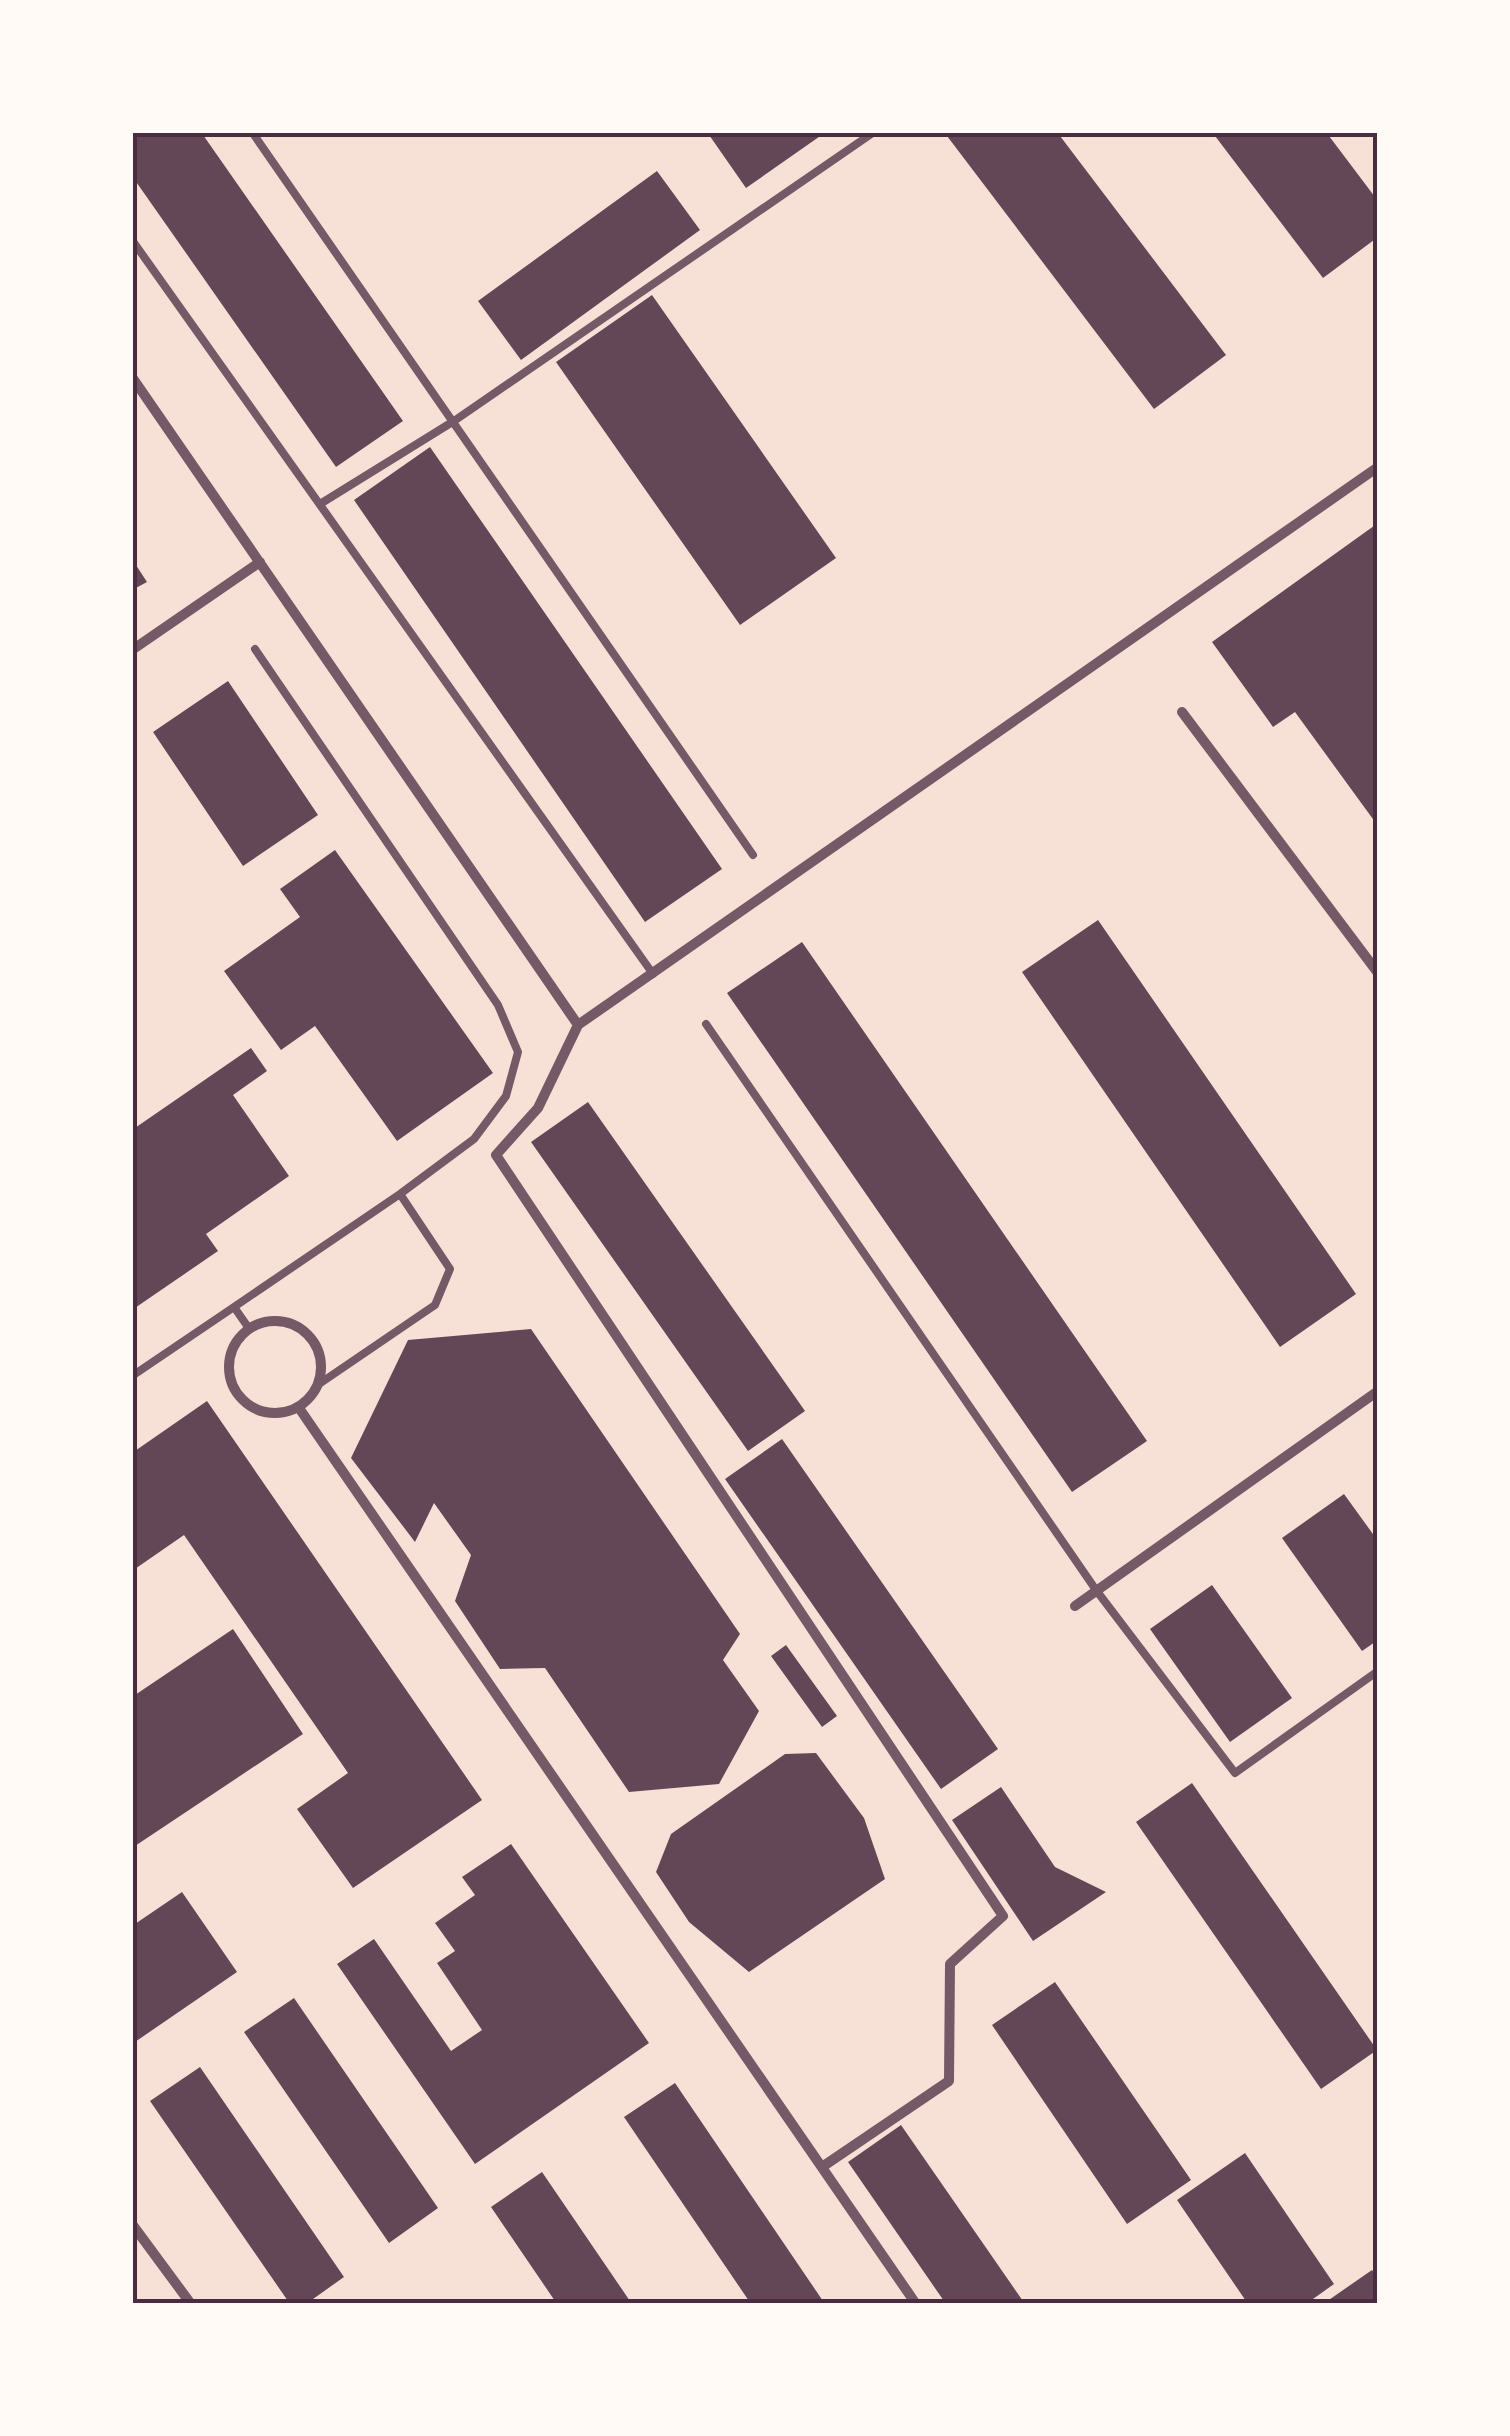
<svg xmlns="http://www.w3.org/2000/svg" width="1510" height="2436" viewBox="0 0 1510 2436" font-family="Manrope,sans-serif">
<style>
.building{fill:#644757}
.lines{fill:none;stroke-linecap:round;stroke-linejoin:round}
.service{stroke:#755966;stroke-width:8}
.minor{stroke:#755966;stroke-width:10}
.neatline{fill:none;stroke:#4a2c40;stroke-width:4}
</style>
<rect width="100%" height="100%" fill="#f7e1d7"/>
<!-- building -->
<path class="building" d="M132,132H201L403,421L336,467L132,176Z
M707,132H826L746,188Z
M944,132H1057L1226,355L1154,409Z
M1212,132H1326L1378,201V237L1323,278Z
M657,171L700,230L521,360L478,301Z
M652,295L836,558L740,625L556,362Z
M430,447L722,869L645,922L354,500Z
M1378,523V826L1295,712L1273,727L1212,642Z
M132,559L147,582L132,590Z
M228,681L318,815L243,866L153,732Z
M335,850L493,1073L397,1141L315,1026L281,1050L224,971L300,917L280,889Z
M1098,920L1356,1294L1280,1347L1022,972Z
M802,942L1147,1441L1072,1492L727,993Z
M251,1048L267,1071L233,1095L289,1176L206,1234L218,1251L132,1310V1130Z
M588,1102L805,1411L748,1451L531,1142Z
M531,1329L740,1634L723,1660L759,1711L719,1784L629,1792L545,1668L500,1669L455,1601L471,1555L434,1503L415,1542L351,1458L408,1340Z
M207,1401L482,1800L353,1888L297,1809L348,1773L184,1535L132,1571V1453Z
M782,1439L998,1749L941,1789L725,1479Z
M1344,1494L1378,1541V1640L1362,1651L1282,1538Z
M1212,1585L1292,1698L1230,1742L1150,1629Z
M233,1629L303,1734L132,1848V1697Z
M786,1645L837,1716L822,1727L771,1656Z
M816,1753L864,1818L885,1879L749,1972L689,1922L656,1872L671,1834L785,1754Z
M1192,1783L1377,2050L1321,2089L1136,1822Z
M1001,1787L1055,1867L1106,1892L1033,1941L952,1820Z
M511,1844L649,2043L475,2164L337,1964L374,1939L451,2051L482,2030L437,1963L455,1951L435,1923L475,1895L462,1877Z
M182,1892L237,1972L132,2044V1926Z
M1055,1982L1191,2180L1127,2224L992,2025Z
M294,1998L438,2208L389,2243L244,2032Z
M200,2067L344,2277L306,2304H290L150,2101Z
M675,2083L825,2304H751L624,2117Z
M901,2125L1025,2304H946L848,2162Z
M1245,2153L1334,2284L1306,2304H1248L1177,2200Z
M542,2172L632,2304H557L491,2207Z
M1372,2270L1378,2278V2304H1323Z"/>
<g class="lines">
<!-- service -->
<path class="service" d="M252,132L753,855
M132,240L653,974
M320,504L454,421L874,132
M706,1024L1096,1590L1235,1773L1378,1671
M248,1327L234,1307L400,1194L474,1139L506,1096L518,1052L498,1005L255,649
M132,1376L234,1307
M319,1384L435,1305L450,1269L400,1194"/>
<!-- minor -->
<path class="minor" d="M132,377L578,1025
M132,650L260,562
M1182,712L1378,973
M229 1367a46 46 0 1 1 92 0a46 46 0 1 1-92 0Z
M299,1408L916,2304
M1075,1606L1378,1391
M822,2167L949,2081L950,1964L1003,1916L496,1155L538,1108L578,1025L1378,467
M132,2224L191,2304"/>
</g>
<!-- border -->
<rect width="1510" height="2436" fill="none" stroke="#fffaf5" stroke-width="270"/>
<rect x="135" y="135" width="1240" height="2166" class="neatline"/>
</svg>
